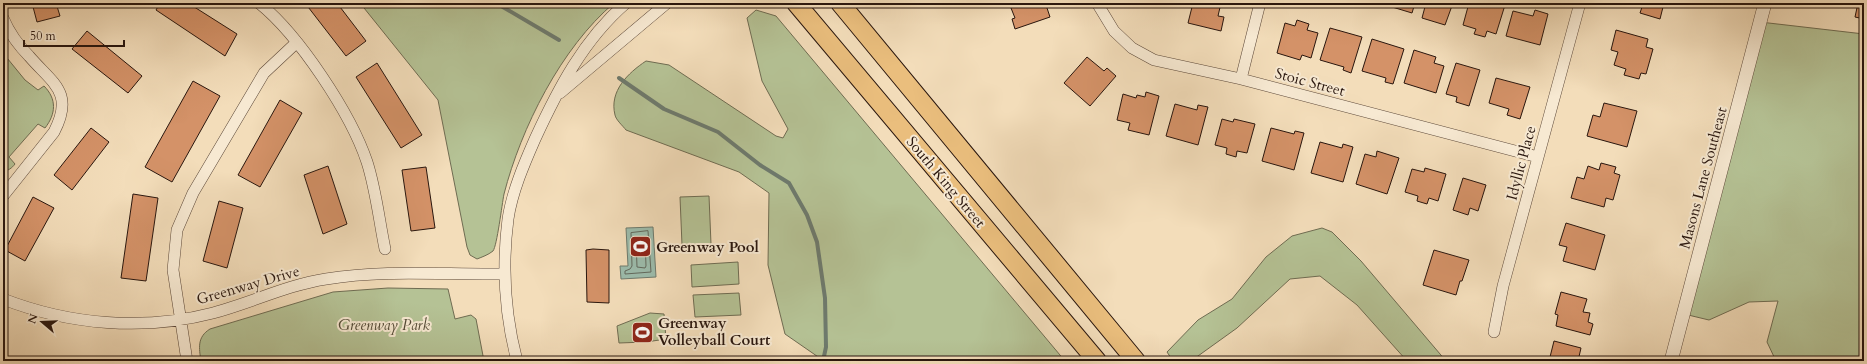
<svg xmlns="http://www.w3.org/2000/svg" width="1867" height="364" viewBox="0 0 1867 364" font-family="Cardo,serif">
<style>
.green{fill:#b5c295;stroke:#6f6c52}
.water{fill:#9cbcac;stroke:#6e7a6d}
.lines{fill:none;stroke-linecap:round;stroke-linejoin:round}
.shore{stroke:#62695d;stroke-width:1}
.stream{stroke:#6e7a6d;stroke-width:4}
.building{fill:#d49268;stroke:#29160e}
.minor-casing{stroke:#5c4839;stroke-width:12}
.tertiary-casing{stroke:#5c4839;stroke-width:14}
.trunk-casing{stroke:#29160e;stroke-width:20}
.minor{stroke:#f7e9d2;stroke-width:11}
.tertiary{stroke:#f7e9d2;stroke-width:13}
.trunk{stroke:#eabe7d;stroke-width:18}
.labels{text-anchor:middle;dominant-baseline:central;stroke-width:4;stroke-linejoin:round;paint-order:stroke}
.street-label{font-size:15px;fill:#29160e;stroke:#f7e9d2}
.poi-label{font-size:15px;font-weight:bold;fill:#29160e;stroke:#f7e9d2;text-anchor:start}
.park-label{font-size:15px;font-style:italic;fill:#534a36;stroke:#f7e9d2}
</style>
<rect width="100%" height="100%" fill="#f3ddba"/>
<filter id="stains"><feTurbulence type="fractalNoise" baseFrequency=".005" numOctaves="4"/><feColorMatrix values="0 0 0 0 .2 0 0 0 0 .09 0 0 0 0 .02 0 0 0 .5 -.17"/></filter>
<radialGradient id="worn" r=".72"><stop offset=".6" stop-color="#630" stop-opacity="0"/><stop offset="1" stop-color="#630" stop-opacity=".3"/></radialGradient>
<!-- green -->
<path class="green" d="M360,3H614C561,48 521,128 504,194C502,204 497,246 493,251C488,255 482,257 477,259L470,255L467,247L438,100Z
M756,10L776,16L1065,361H824L785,334L768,265L769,193L739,172L626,130C623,126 616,120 615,115C609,91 628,73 646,61L669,65L776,136L783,138L788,129L762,81L747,18Z
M1760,22L1864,34V361H1776L1767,342L1778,301L1749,302L1709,320L1684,314Z
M3,53L25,80L38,90L44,86C57,99 56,114 45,128L38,124L9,157L15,164C12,168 8,171 3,171Z
M709,196L711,244L682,245L680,197Z
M1322,228L1332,232L1361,261L1446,361H1407L1357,305L1320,276L1290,279L1237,328L1191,361H1173L1167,352L1198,320L1232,299L1266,257L1292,236Z
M738,262L739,284L692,287L691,265Z
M388,288L448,289L455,319L471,315L476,319L484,361H201C199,348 197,337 210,329L333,292Z
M739,293L741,315L695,317L693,295Z
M650,313L664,314L666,339L646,342L619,343L617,326Z"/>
<!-- water -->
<path class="water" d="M653,227L656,277L621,279L620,266H628L626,228Z"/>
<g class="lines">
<!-- shore -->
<path class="shore" d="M648,231L651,272L625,274V271L630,269L632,266L631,233Z
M638,237L645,238L646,266L645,268L637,267L636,239Z"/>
<!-- stream -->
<path class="stream" d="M496,3L559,40
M619,78L664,109L718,132L760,165L789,183L807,215L817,242L825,298L826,347L823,361"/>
</g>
<!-- building -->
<path class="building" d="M32,3H56L60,16L37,22Z
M160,3H188L237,34L225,56L156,10Z
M305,3H337L366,41L346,56Z
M1009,3H1040L1041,7L1046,5L1050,17L1015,29L1012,19L1015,18Z
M1193,3H1221L1218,16L1224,17L1221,31L1188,23Z
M1379,3H1415L1412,13Z
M1426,3H1453L1445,25L1422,18Z
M1469,3L1482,5L1483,3H1498L1505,5L1496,34L1487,31L1485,37L1474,34L1476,29L1463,25Z
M1631,3H1664L1660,19L1640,13L1642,7Z
M1858,3H1864V19L1855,17Z
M1535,10L1548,14L1540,45L1506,36L1513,11L1533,16Z
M1297,20L1309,24L1307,30L1318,33L1311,58L1302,55L1300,60L1277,53L1285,23L1295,26Z
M1330,28L1362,37L1351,73L1343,70L1344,67L1320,60Z
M1616,30L1648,39L1646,47L1653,49L1646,74L1641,73L1639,79L1624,75L1626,69L1614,65L1618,52L1611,50Z
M87,31L142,76L128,93L72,49Z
M1372,39L1404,49L1393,84L1385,82L1386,78L1362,71Z
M1414,50L1436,57L1434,63L1444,66L1436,93L1404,83Z
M1087,57L1104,71L1107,68L1116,76L1090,106L1064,83Z
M377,63L422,135L401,148L356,77Z
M1456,63L1480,70L1469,106L1456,102L1457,97L1446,94Z
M1496,78L1530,87L1520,119L1507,115L1509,109L1489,103Z
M193,81L220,96L172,182L145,167Z
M1146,92L1159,96L1149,135L1128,130L1130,123L1117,120L1123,94L1136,98L1137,95L1145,97Z
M280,100L302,113L260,187L238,175Z
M1604,103L1637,111L1627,147L1587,136L1593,115L1600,117Z
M1175,104L1197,110L1198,105L1208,107L1198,145L1166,136Z
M1222,119L1233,122L1234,119L1255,124L1247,153L1237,151L1236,157L1226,154L1227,148L1215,145Z
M91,128L109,142L72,190L54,175Z
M1271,128L1294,134L1295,131L1304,133L1294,170L1262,161Z
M1320,142L1342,148L1343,144L1353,147L1343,182L1311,173Z
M1377,151L1399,158L1387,194L1356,184L1365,154L1376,157Z
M1601,163L1616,167L1614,173L1620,175L1613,200L1606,198L1604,207L1571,198L1577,177L1584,179L1588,166L1599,170Z
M328,166L347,224L323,234L304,175Z
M426,167L435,228L411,231L402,170Z
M1425,168L1446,174L1438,201L1429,198L1427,204L1417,201L1418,196L1405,192L1412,169L1424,172Z
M1463,178L1486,185L1478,211L1470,208L1468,215L1453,210Z
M133,194L158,198L146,281L121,278Z
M33,197L54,208L25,261L5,250Z
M219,201L243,208L227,268L203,261Z
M1566,223L1605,235L1595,270L1563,261L1567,247L1559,245Z
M593,249L609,250V303L587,302L586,250Z
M1434,250L1469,260L1462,281H1460L1456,295L1423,285Z
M1561,292L1587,299L1583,312L1590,313L1588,322L1593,324L1590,335L1556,326L1558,315L1555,314Z
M1554,341L1581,348L1578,361H1549Z"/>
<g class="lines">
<defs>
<path id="minor" d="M259,3C299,35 351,114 367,162C376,190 379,220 385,249
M1097,3L1114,31L1132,48L1154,60L1241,79L1538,157
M3,18C9,32 18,45 29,56C52,83 75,92 54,132L3,196
M1241,79L1260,3
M560,93L667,3
M3,299C70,325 144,331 213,313C251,303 287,285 326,279C385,269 445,275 504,274
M1494,332L1503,286L1580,3
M187,361L173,270L177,230L193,193L264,73L296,43
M517,361C505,315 502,266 508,219C512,192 524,164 535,139C558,89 584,39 626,3"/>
<path id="tertiary" d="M1671,361L1765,3"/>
<path id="trunk" d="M796,3L1097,361
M840,3L1136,361"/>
</defs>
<!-- minor casing -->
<use href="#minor" class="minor-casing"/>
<!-- tertiary casing -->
<use href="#tertiary" class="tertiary-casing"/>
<!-- trunk casing -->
<use href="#trunk" class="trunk-casing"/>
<!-- minor -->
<use href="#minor" class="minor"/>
<!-- tertiary -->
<use href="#tertiary" class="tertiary"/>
<!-- trunk -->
<use href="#trunk" class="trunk"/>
</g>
<!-- icons -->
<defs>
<symbol id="stadium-square" viewBox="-11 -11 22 22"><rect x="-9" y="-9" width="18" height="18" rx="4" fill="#8f2418" stroke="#f7e9d2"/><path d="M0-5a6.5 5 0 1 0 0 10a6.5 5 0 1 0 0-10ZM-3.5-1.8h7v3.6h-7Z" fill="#fff"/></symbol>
</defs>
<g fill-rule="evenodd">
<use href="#stadium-square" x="628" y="234" width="25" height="25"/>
<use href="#stadium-square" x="630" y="320" width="25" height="25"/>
</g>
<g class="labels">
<!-- street labels -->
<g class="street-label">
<text transform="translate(1310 82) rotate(15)">Stoic Street</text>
<text transform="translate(1521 163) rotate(-75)">Idyllic Place</text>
<text transform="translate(1703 178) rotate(-75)">Masons Lane Southeast</text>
<text transform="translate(946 182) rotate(50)">South King Street</text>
<text transform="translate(248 285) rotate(-16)">Greenway Drive</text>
</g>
<!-- poi labels -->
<g class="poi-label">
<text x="656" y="247">Greenway Pool</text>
<text x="658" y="323">Greenway<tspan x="658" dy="17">Volleyball Court</tspan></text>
</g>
<!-- park labels -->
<g class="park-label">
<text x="384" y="325">Greenway Park</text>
</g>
</g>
<!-- margin -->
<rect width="1867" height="364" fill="none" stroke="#f3ddba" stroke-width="16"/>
<rect x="4" y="4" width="1859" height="356" fill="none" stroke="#29160e" stroke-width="2"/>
<rect x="8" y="8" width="1851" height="348" fill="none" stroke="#29160e"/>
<!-- north arrow -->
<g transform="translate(42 322) rotate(289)" stroke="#f7e9d2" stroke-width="3" paint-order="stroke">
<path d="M0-3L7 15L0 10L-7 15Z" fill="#29160e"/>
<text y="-6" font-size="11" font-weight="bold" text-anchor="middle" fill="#29160e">N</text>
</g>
<!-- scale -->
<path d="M24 40v6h100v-6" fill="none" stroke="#29160e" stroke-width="2"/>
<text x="30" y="40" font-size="12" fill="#29160e" stroke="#f7e9d2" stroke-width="3" paint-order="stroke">50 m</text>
<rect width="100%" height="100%" filter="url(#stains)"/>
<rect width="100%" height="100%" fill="url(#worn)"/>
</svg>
